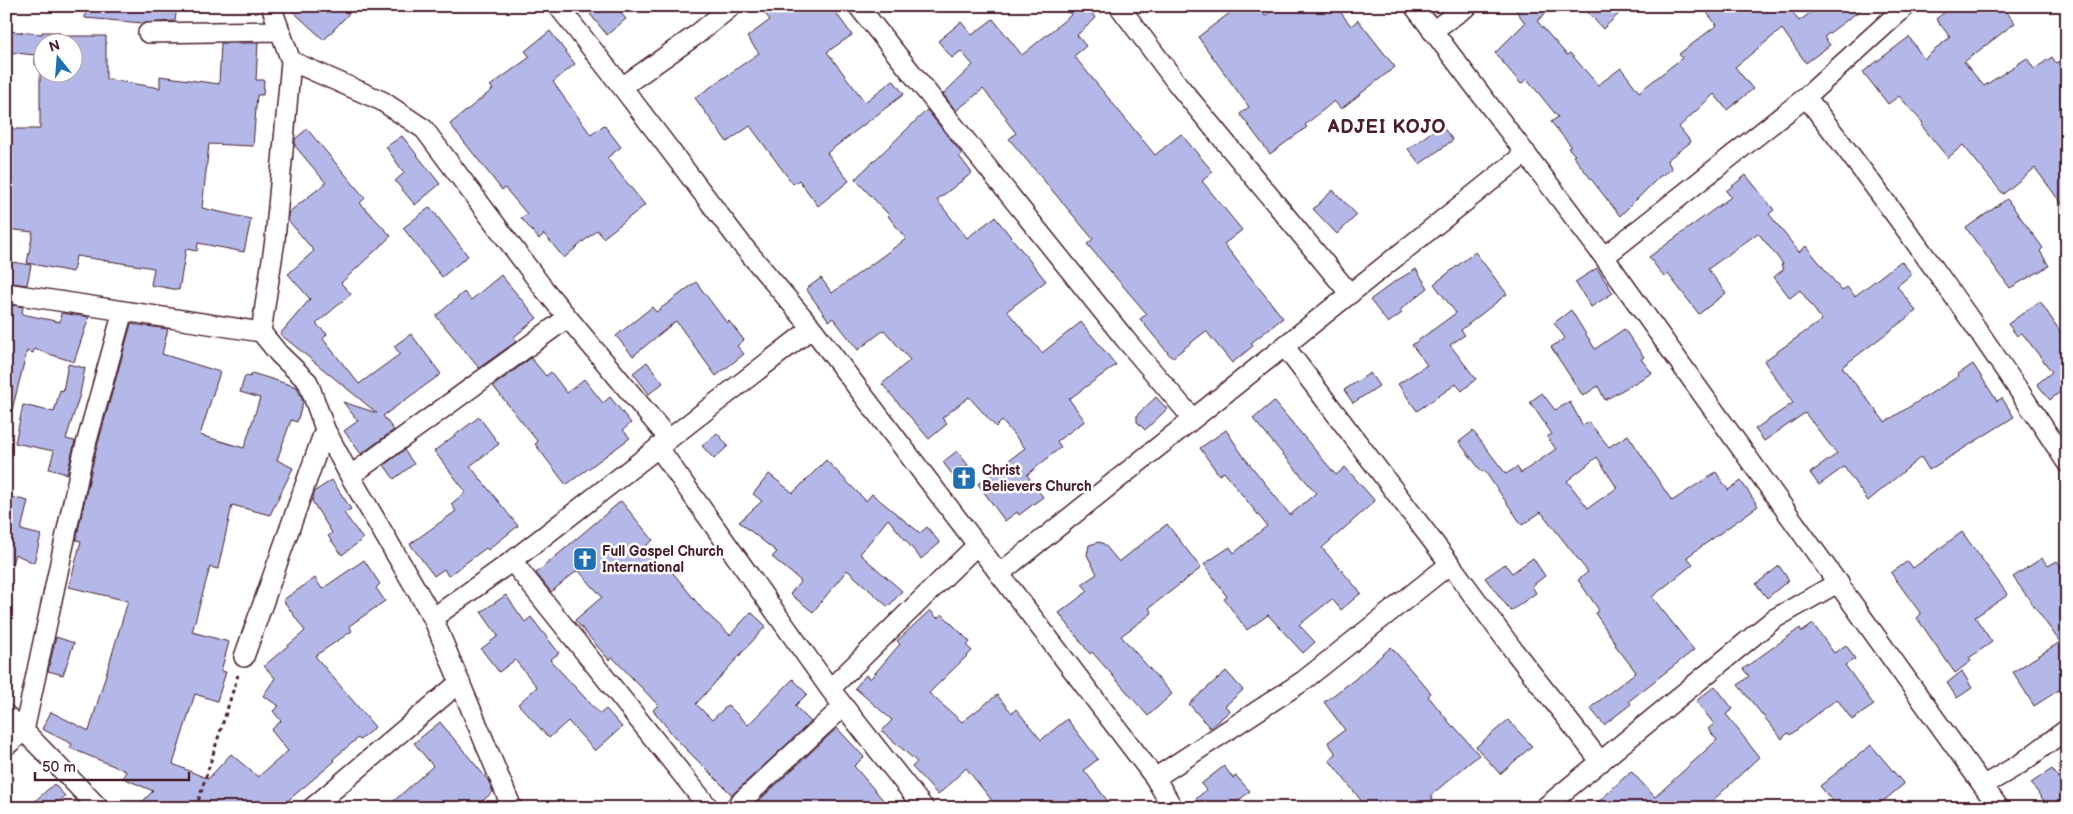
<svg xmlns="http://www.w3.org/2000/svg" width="2073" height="814" viewBox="0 0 2073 814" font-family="'Balsamiq Sans',sans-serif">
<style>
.building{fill:#b3b8e9;stroke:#4a1f2b;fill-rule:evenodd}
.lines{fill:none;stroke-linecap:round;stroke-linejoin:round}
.street-casing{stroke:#4a1f2b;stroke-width:22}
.path{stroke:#4a1f2b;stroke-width:3;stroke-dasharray:4 4;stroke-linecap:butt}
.street{stroke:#fff;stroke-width:19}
.labels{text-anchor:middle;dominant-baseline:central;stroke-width:5;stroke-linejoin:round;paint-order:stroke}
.poi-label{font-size:14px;font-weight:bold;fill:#4a1f2b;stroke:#fff;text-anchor:start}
.district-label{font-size:19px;font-weight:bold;letter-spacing:1px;fill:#4a1f2b;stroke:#fff}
</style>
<rect width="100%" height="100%" fill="#fff"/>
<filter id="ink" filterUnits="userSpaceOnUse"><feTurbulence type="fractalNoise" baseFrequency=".02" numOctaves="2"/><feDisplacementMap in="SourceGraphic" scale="10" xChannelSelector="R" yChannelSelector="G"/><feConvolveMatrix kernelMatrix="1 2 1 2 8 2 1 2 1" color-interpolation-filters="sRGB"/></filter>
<g filter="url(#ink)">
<!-- building -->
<path class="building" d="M86,6H177L175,21L143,23L85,18Z
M287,6H356L324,40Z
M599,6H615L626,19L607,35L590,14Z
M759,6H831L852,35L827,52L865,102L893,80L904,94L827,153L849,181L818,206L799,180L793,184L750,126L727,142L695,98L759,53L747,37L770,20Z
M1063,6H1085L1096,18L1077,35L1086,46L1074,56L1155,155L1181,134L1213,172L1202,181L1242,230L1224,244L1283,318L1251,343L1253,346L1232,363L1206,331L1172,358L1140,319L1147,314L1087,244L1093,239L1009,139L1016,133L1005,119L1007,118L983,89L956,111L943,94L973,65L961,51L952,58L938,41L961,22L972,35L993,19L1022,55L1071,15Z
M1239,6H1258L1265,16L1278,6H1336L1351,26L1358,20L1395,67L1341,109L1334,101L1305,125L1307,127L1270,154L1240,114L1249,107L1198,37Z
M1513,6H1554L1537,21L1567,55L1570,53L1598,85L1621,68L1639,92L1682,58L1679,54L1717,25L1701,6H1788L1799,21L1820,6H1866L1824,37L1830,45L1806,63L1782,29L1735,67L1753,89L1727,110L1714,94L1679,127L1691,142L1667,160L1672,169L1659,177L1620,216L1573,156L1575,155L1568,148L1571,146L1551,122L1558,117L1527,79L1521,84L1495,53L1525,23Z
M1582,6H1627L1603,29Z
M1952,6H2002L2015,23L1964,62L1984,86L2027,58L2034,69L2052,57L2056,63L2067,56V211L2035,168L2003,194L1963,145L1948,158L1921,125L1923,123L1899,96L1888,104L1863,72L1909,37L1924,59L1950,37L1936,19Z
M6,31L42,34V32H59L60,36H106V79L160,88V76L219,84L221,43H258L256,80H264L263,95H257L253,146L209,144L202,208L251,219L244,252L198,243L197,251L186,249L179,290L151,285L154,268L76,256L73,272L27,263L33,232L6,229V129H40V65H35V55L6,52ZM42,42H72V72H42Z
M550,31L575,64L553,82L591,135L604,125L621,147L607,158L645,205L603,238L597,230L564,258L544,234L539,239L521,218L527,214L505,188L502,190L450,124L493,89L490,86L530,57L525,51Z
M927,110L962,154L959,156L972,173L937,200L967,238L995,217L1046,281L1007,311L1042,353L1081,322L1116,365L1069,399L1085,421L1057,441L1061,447L1027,475L1043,497L1019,515L1017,512L1005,521L978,484L1025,448L1002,421L996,427L969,397L942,418L947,424L929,439L882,384L910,360L884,330L858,350L833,318L829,321L806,289L821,278L832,293L906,239L888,216L889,215L855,179Z
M1441,125L1453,140L1420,164L1408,149Z
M307,129L365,198L360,203L391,236L341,283L351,294L316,324L327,334L323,339L359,384L400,354L394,346L411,334L441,374L383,416L394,430L361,454L344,431L358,421L343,402L377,413L280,334L310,299L288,274L314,251L288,220L289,212L326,183L295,146V139Z
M402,136L440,184L415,205L395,181L404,173L386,147Z
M1746,175L1774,210L1769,214L1799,252L1806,246L1842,291L1847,287L1855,296L1901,261L1912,274L1897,286L1916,311L1842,367L1885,422L1959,376L1958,374L1973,364L1997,401L2002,398L2014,417L1929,470L1921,457L1868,501L1844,467L1819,485L1810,473L1837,454L1805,413L1764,441L1755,429L1793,403L1764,361L1822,320L1800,290L1790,298L1774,277L1784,269L1781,265L1783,264L1758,233L1708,269L1726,293L1699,314L1668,274L1664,277L1649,257L1731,197L1726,191Z
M1333,190L1357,215L1337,234L1313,209Z
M2007,199L2043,248L2040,251L2049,266L2010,288L1966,228Z
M430,207L468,256L442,277L403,228Z
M1475,252L1507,294L1461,330L1465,335L1450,345L1476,379L1462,391L1456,384L1417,411L1398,384L1427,365L1412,345L1456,313L1434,284Z
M6,261L31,265L27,285L6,282Z
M1597,268L1613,293L1591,307L1575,282Z
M1416,269L1428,288L1400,310L1402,313L1388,323L1370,300L1394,282Z
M501,275L537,318L514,337L517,341L479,368L436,316L464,292L471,300Z
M696,282L727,323L729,321L744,340L737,346L744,354L716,376L676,321L633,356L616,336L652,307L656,312Z
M2040,301L2067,342V391L2065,388L2050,400L2037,384L2052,372L2022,333L2017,336L2008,324Z
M6,304L23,307L22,314L60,322L61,313L89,317L74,362L34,349L33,353L27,351L12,410H6Z
M1571,310L1595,349L1624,329L1644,357L1641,359L1652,373L1605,400L1598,386L1583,396L1551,347L1565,338L1554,323Z
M131,324L168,329L162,354L220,372L200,435L244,448L260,398L240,392L245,376L250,377L252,373L297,387L303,402L297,422L291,420L277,460L293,468L270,515L232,505L218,569L210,567L192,632L229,642L221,671L226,672L217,701L195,694L173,764L208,779L231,754L258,777L288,751L271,730L281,721L273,711L279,706L263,696L275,678L264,666L305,631L283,600L315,578L322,589L364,560L380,584L376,588L385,601L349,626L352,631L315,656L375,727L360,740L358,738L333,759L335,761L279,808H136L153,791L123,778L126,771L70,748L72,744L42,729L51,712L89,731L128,601L69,587L81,541L76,540L94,458Z
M531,358L546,376L551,372L567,393L584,379L603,403L610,397L631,423L623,430L630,438L566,485L535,444L538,442L493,386Z
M647,362L663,383L649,394L633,373Z
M68,364L85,368L80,394L66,439L75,441L67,474L49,469L54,451L15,443L23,405L54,412L60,390L63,391Z
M1370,373L1379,386L1353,403L1344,390Z
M1542,393L1555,410L1570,402L1583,426L1589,422L1609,447L1628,435L1672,501L1716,472L1728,490L1741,481L1758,506L1687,557L1693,564L1652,597L1694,650L1629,701L1631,704L1604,725L1590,708L1636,672L1615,645L1616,644L1595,613L1599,610L1578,580L1588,572L1541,512L1522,525L1484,470L1482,472L1459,442L1473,431L1506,474L1517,467L1521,473L1556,449L1547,437L1552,434L1530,402ZM1597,457L1617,488L1588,508L1567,481Z
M1156,397L1167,409L1145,430L1137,422V415Z
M1274,401L1336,475L1345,467L1375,501L1322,548L1361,593L1341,610L1332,599L1299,625L1315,642L1303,653L1268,615L1247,630L1224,599L1227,597L1204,564L1230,547L1234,553L1267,526L1224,472L1219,475L1200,448L1226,430L1244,457L1290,515L1316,493L1253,419Z
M479,417L499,444L470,466L518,526L488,550L486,548L448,576L444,569L434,576L410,544L456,511L451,504L466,492L434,451Z
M717,433L728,446L714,459L702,446Z
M404,450L414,464L394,479L384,465Z
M957,451L968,465L954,477L943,462Z
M826,460L866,501L872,494L920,533L927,527L940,543L921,559L888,519L860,554L902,591L888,607L847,570L813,612L790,594L801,581L772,557L777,552L739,522L762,501L753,494L769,474L793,493Z
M332,480L351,509L344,513L363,539L342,555L328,536L332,533L312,501L315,491Z
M6,496L28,501L21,530L41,535L34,563L15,554L12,564L6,563Z
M621,501L653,540L641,550L664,573L669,568L703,610L730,635L751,612L766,626L696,704L712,720L728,705L748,725L793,679L807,694L795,706L811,722L732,795L677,740L653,710L658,705L612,657L609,660L575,620L602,597L578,570L551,592L536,573Z
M1167,524L1201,568L1149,608L1152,613L1121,636L1172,694L1148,716L1092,652L1090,654L1059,613L1088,591L1082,584L1097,574L1087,555L1089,545L1099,542L1104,544L1119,562Z
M1962,532L2008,595L1975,617L1992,642L1969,658L1971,661L1955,673L1917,618L1921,614L1891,573L1908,561L1913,568Z
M1533,558L1545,576L1532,586L1536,593L1511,611L1485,578L1505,564L1512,573Z
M2042,558L2048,566L2057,561L2067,573V685L2034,706L2013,672L2060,642L2013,577Z
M1779,566L1789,580L1767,598L1756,584Z
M506,595L525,622L531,617L559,653L550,660L600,714L606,709L622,727L595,751L568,721L549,738L518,704L537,687L515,660L499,672L481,649L498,636L481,612Z
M930,610L937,618L942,614L970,642L967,646L972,651L929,693L962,722L997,695L1012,713L1016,709L1041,740L1067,719L1098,759L1084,770L1113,808H998L966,768L938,795L912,767L917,762L882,731L892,720L855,688L866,675L870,679L900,644L897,641Z
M1813,624L1834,653L1846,645L1855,659L1845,665L1874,705L1852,720L1837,699L1790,735L1788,733L1782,739L1738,685L1749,676L1743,669L1800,628L1802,632Z
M56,637L74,643L63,675L48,671Z
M1391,647L1431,693L1428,696L1453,727L1454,726L1479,755L1431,795L1433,798L1422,808H1367L1329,760L1336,754L1328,742L1345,730L1324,702L1354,680Z
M1226,671L1243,690L1225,706L1230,711L1210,728L1189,704Z
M1962,671L1972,688L1957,698L1947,683Z
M1715,686L1733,709L1726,714L1759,757L1705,808H1592L1631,771L1655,797L1717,740L1708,729L1714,724L1696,701Z
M1508,720L1532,746L1500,774L1476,747Z
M440,722L488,780L493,792L474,808H386L433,766L414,743Z
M837,728L864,757L854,766L890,808H751Z
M1871,745L1904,784L1875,808H1838L1820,786Z
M1224,766L1233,778L1236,776L1250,791L1230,808H1186L1206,790L1201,784Z
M2052,769L2067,789V808H2049L2031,783Z
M54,784L65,796L52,808H27Z"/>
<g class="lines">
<defs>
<path id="street" d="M558,6L622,87L743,246L812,328L1155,778L1173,808
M858,6L1125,339L1193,419
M1119,6L1179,86L1350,294
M1414,6L1604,257L1999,808
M1432,31L1468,6
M148,33L280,31
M291,61L382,101L424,129L544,289L668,438
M622,87L696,35L732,6
M1806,97C1898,215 1985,337 2067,463
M1604,257L1806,97L1906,6
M6,293L261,332L279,354L308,382L325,429L350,476L433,618L512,808
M261,332L275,240L291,61L271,6
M658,447L830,689L924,808
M350,476L567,318
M512,561L709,808
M1450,564L1514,651L1601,762
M999,574L1526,153
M433,618L512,561L812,328
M244,657L325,429
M830,689L978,544
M6,715L24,731L83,455L123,311
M6,746L24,731L99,808
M1155,778L1303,681L1450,564L1285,347
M1984,785L2020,764L2067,729
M312,808L460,682
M734,808L844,706
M1544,808L1774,619L1839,582"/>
</defs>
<!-- street casing -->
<use href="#street" class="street-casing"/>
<!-- path -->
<path class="path" d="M196,808L238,675"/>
<!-- street -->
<use href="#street" class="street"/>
</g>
</g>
<!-- icons -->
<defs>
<symbol id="church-square" viewBox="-11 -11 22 22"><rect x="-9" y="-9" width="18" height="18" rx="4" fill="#1f6fb2" stroke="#fff"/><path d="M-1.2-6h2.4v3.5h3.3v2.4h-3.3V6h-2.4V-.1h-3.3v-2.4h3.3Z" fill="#fff"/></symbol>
</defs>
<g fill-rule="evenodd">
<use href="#church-square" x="950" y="464" width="28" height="28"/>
<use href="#church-square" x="571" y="545" width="28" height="28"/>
</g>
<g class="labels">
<!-- poi labels -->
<g class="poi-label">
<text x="982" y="470">Christ<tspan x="982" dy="16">Believers Church</tspan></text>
<text x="602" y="551">Full Gospel Church<tspan x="602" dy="16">International</tspan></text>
</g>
<!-- district labels -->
<g class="district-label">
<text x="1387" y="127">ADJEI KOJO</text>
</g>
</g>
<!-- margin -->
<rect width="2073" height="814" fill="none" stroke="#fff" stroke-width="25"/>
<rect x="12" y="12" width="2048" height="789" fill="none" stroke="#4a1f2b" stroke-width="2" filter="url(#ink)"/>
<!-- north arrow -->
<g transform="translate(58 58) rotate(343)"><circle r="24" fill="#ffffff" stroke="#b7a5aa"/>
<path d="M0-4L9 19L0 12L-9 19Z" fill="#1f6fb2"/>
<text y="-8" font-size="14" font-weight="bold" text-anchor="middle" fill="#4a1f2b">N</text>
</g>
<!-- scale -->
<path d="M35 772v8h154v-8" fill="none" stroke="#4a1f2b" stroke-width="2.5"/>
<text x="42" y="772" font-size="15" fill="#4a1f2b" stroke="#ffffff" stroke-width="4" paint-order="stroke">50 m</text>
</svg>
